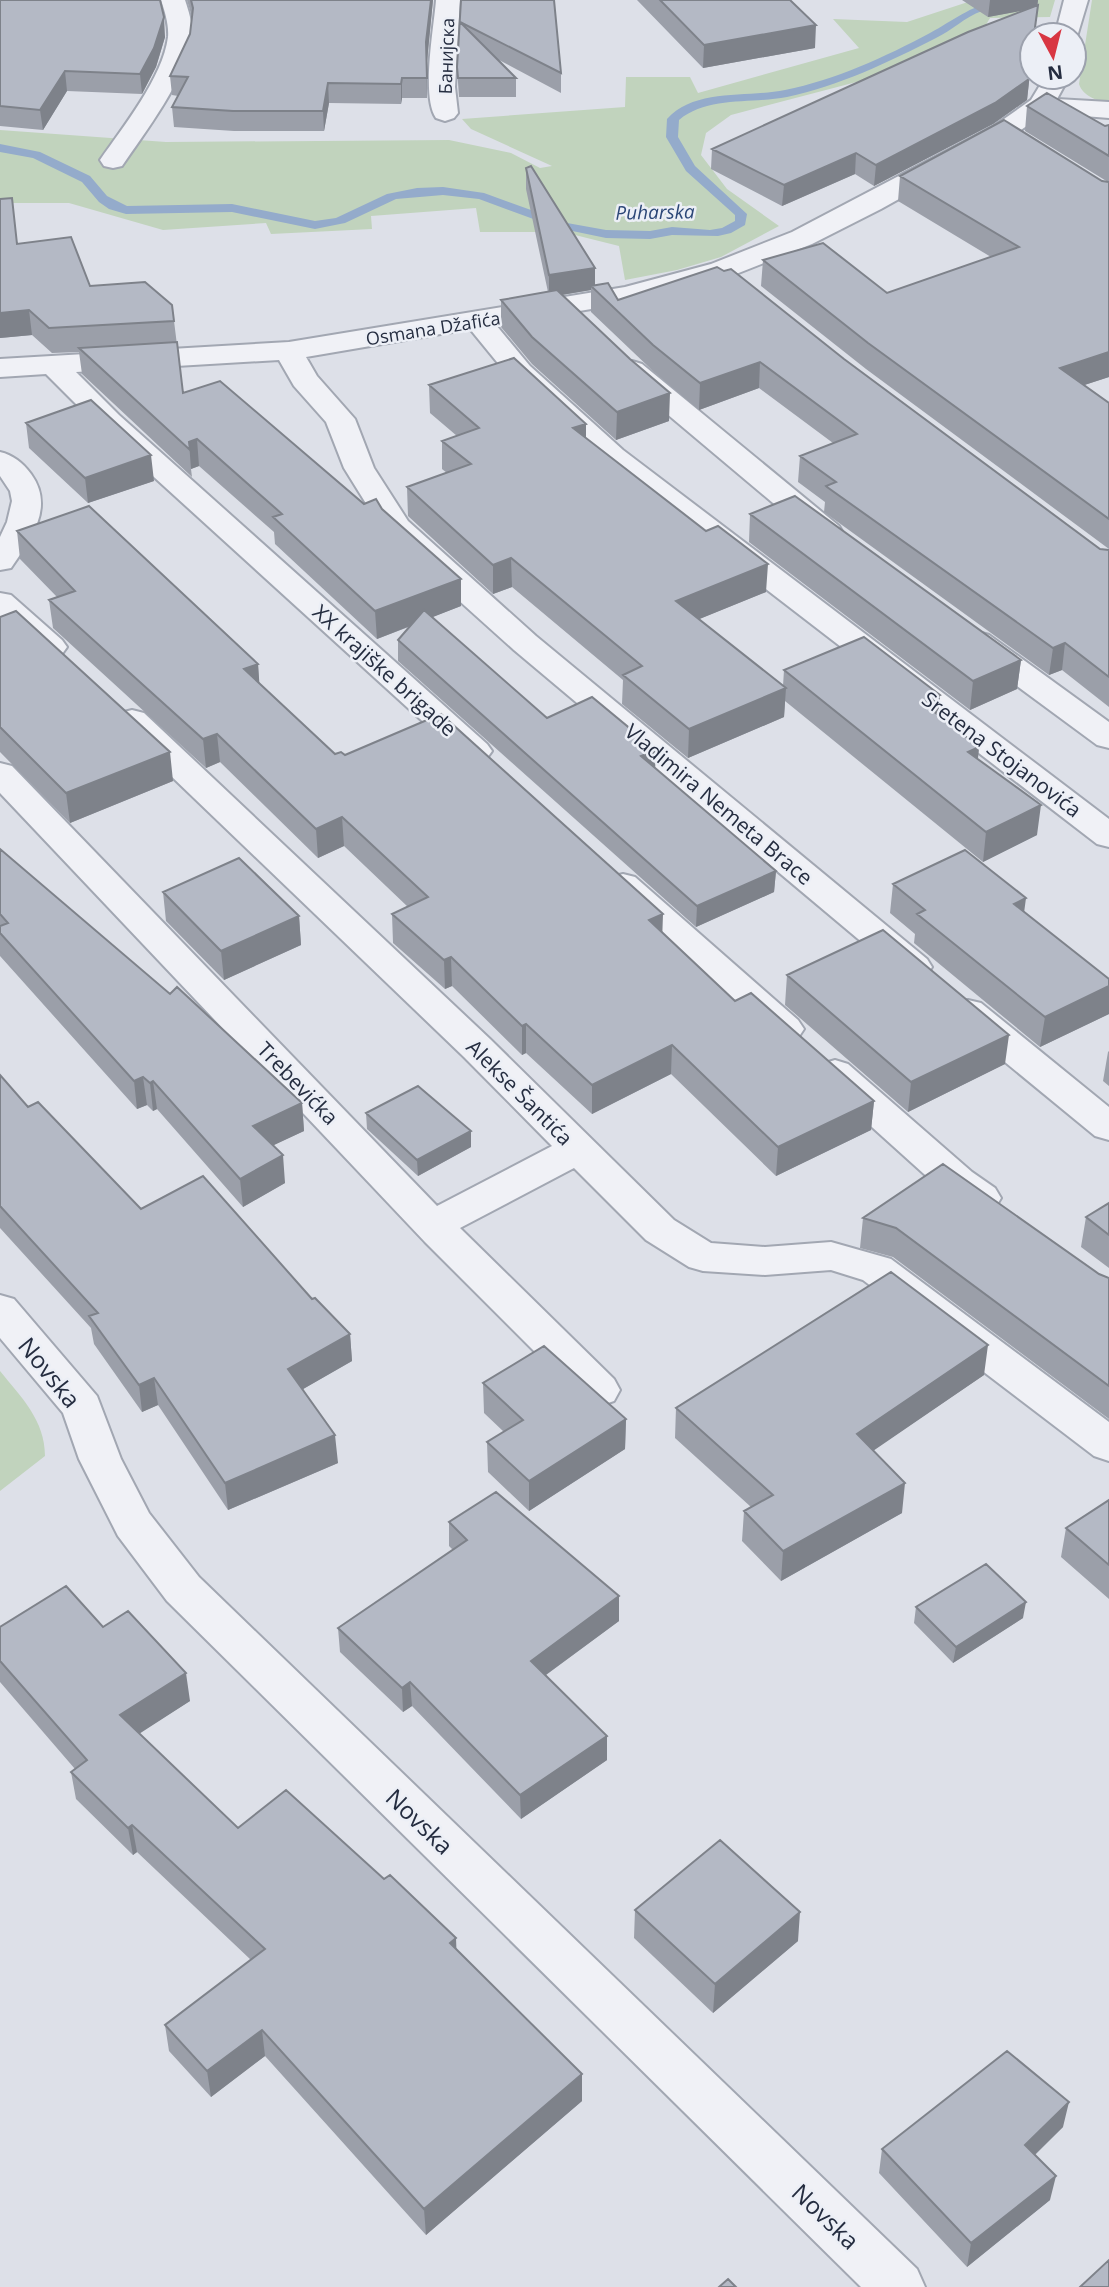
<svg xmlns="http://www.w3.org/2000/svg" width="1109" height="2287" viewBox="0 0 1109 2287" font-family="'Open Sans',sans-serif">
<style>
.green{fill:#c1d3bd}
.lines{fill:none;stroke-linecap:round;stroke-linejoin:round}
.stream{fill:#94abcb;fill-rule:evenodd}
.street-casing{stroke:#a2a7b2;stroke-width:4}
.street{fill:#f0f1f6;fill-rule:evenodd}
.wall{fill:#9b9fa9}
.shaded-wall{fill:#7e828a}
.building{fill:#b4b9c5;stroke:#7e828a;stroke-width:2}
.labels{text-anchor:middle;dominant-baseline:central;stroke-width:5;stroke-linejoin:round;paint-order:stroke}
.far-street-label{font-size:18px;fill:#252d40;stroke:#eceff6}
.far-water-label{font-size:19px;font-style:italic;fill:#2c4777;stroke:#eceff6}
.street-label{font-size:21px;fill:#252d40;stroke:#eceff6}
.near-street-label{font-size:24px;fill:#252d40;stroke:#eceff6}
</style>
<rect width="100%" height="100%" fill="#dde0e8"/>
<!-- green -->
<path class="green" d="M974,0H1055L1050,17L990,18L975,43L906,69L731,115L706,133L701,155L727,189L779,226L721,257L677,270L625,280L619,246L563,232H480L476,208L371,216L372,229L271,234L266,223L163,230L69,203H0V130L166,142L449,140L511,153L540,168L552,166L471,129L462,119L625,107L626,77H690L698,93L859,48L833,19L907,22Z
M1092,0H1109V105C1098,100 1083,97 1079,84Z
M0,1371C21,1397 45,1420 45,1456L0,1491Z"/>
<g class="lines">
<!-- stream -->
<path class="stream" d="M997,0H1038C1028,8 997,6 982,11C965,17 951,31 936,38C889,62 839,86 787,97C752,104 708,96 679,120L678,137L695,166L747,214L745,225L731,233L718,236L672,235L650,239L606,238L558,228L479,199L443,195L396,199L345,223L315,229L232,212L126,214L109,209L99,202L82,182L33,158L0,152V144L40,152L90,176L107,196L127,206L232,204L315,221L336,218L387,194L417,188L443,187L484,193L567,223L606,230L650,231L672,227L710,230L722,228L735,221V215L686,171L666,137L667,119C695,88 747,98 785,90C835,80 885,57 930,33C954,20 969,7 997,0Z"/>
<defs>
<path id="street" d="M161,0H185C189,12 193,25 192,37C188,76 144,134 122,166L113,168L104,166L100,160C123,127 163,77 168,37C169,25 165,12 161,0Z
M436,0H460L455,87L458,113L454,118L445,121L436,118C421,97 434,27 436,0Z
M1064,0H1088L1076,40L1074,35H1055Z
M1045,77H1069L1057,99L1109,102V118L1046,113L1012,136L881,209L812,244L731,276L627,303L496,325L530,366L623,450L1109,819V847L1097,844L601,462L510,378L470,329L306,357L317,376L355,419L374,468L408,521L536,636L927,959L932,967L927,975L914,979L901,975L514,650L385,534L344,468L326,422L294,386L279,360L76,372L119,415L487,744L492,751L487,758L475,761L463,758L99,427L46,374L0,377V359L289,342L625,287L711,264L792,232L994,126L1031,100Z
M632,361L642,364L839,526L843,533L839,540L828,542L817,540L622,376L618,370L622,364Z
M0,452C13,455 23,463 31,474C55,507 31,539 11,568L0,570V537L7,522L12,501L10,491L0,476Z
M0,593L11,595L62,640L67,647L62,654C36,660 18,635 0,619Z
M978,632L989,635L1109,722V748L1097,745L967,649L962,642L967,635Z
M132,710L144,713L490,1039L674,1220L711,1243L765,1247L831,1242L891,1259L1109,1422V1461L1094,1456L863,1280L831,1270L765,1275L703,1271L689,1267L646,1240L574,1168L460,1228L614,1379L620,1390L614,1401L599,1406L584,1401L425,1242L0,793V763L12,766L437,1206L552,1146L464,1057L120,727L115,720L120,713Z
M623,874L635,877L798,1020L804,1029L798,1038L785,1041L772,1038L611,893L605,885L611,877Z
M968,1000L981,1003L1109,1107V1140L1095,1136L955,1021L950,1012L955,1003Z
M835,1060L848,1064L972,1172L995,1188L1001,1198L995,1208L981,1212L967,1208L944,1192L822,1082L816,1073L822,1064Z
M0,1295L14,1299L97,1396L121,1459L149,1513L199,1577L917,2269L925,2287H861L167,1601L118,1536L79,1459L63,1413L0,1338Z"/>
</defs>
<!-- street casing -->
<use href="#street" class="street-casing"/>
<!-- street -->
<use href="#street" class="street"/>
</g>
<!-- wall -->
<path class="wall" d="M0,0L165,37L156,67L142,94L67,91L43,130L0,126Z
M187,0H433L427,61V98H402L401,104L329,103L324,131H234L174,127L172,107L178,96L172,95L170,76L190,34L192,17Z
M461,0L561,73V93L499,60L516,78V97H459L457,67Z
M637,0H790L815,48L703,68Z
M962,0H1038L1027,100L993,124L874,186L855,174L782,206L711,169L712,149L1025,10L988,17Z
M1027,106L1105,126L1109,125V377L1084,385L1109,403V549L866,369L761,286L763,260L887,293L991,257L898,201L900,176L1108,182L1025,131Z
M526,168L595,285L618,300L844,359L1100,549L1109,550V707L1062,670L1049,675L824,512L825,502L798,482L800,456L833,443L759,388L699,410L653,371L591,312V290L562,295L669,421L616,440L532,364L501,327V300L548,292L526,189Z
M0,199L18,244L90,286L172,305L183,393L364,504L382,509L461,606L432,617L547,718L655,768L776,871L774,892L696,927L398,661V640L411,626L377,639L275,544L274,532L199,466L191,469L192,477L82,374L79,352L52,353L32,335L0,338Z
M429,385L586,438L766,592L699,619L783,686L784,670L940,695L938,715L979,747L978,759L1037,835L983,862L785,701L784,717L688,758L622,704L623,680L512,587L493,594L408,516L407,487L447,473L442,469V441L457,436L430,413Z
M26,423L154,481L88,503L29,448Z
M750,514L1021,660L1017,689L970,710L749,542Z
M17,531L258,664L259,683L335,754L345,755L662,933L735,1001L874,1101L871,1130L776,1176L671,1074L592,1114L526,1053L522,1055L452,986L445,989L393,943L392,914L408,907L344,846L318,858L220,762L206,768L53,628L49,600L57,597L20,559Z
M0,617L173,781L70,823L0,752Z
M0,849L170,994L302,1103L304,1131L273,1145L285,1183L243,1207L157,1109L153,1111L147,1105L137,1109L0,956Z
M893,884L1024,912L1109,979V1014L1040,1047L914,943L915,934L890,913Z
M163,892L299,916L301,945L224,980L166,921Z
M787,975L1005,1064L908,1112L785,1005Z
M1109,1051V1086L1103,1081L1108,1052Z
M0,1075L28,1107L141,1209L312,1299L350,1334L352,1361L303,1389L338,1463L228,1510L158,1405L142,1412L94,1344L91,1328L0,1228Z
M366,1113L471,1147L418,1176L367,1129Z
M1109,1203V1268L1081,1247L1086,1217Z
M863,1218L1099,1274L1109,1278V1419L893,1257L860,1248Z
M984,1375L873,1450L902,1513L781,1581L742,1541L744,1511L751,1507L675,1438L676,1408Z
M483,1383L626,1419L625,1449L529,1511L488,1472L487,1442L504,1432L484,1413Z
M1109,1500V1599L1061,1557L1066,1528Z
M449,1522L619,1596V1621L546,1675L607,1760L521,1819L412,1706L403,1712L340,1652L338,1628L453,1550L449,1546Z
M916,1607L1023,1618L953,1663L914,1623Z
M0,1627H103L190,1701L139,1733L238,1828L384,1879L456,1938V1950L582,2101L426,2235L265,2056L211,2097L169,2051L165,2025L251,1960L137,1852L133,1855L76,1799L71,1772L75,1769L0,1682Z
M635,1910L798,1941L713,2013L634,1938Z
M1063,2127L1035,2155L1050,2200L967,2267L879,2173L882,2149Z"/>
<!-- shaded-wall -->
<path class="shaded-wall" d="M431,0H433L427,61V98L426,42Z
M990,0H1038L1037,8L988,17Z
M164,17L165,37L156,67L142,94L140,74Z
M816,25L815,48L703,68L704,45Z
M1032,55L1027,100L993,124L874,186L876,165Z
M65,71L67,91L43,130L40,110Z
M402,78V98L401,104V84Z
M328,83L329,103L324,131L323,111Z
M856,153L855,174L782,206L784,185Z
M595,268V289L591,286V290L549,297V275Z
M29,310L32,335L0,338V313Z
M1109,352V377L1057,394L1060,368Z
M760,362L759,388L699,410L700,383Z
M670,393L669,421L616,440L617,412Z
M586,424V451L573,428Z
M197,439L199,466L191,469L189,442Z
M151,455L154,481L88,503L85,478Z
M511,558L512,587L493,594V565Z
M768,564L766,592L675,629L676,601Z
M461,579V606L377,639L375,611Z
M1065,643L1062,670L1049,675L1053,648Z
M1021,660L1017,689L970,710L973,681Z
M258,664L260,692L244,669Z
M786,688L784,717L688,758L689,729Z
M940,695L937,724L923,703Z
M217,734L220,762L206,768L203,739Z
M979,747L976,776L968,752Z
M656,750L655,772L641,756Z
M170,752L173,781L70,823L66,793Z
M1041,805L1037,835L983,862L986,832Z
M342,817L344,846L318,858L316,829Z
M776,871L774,892L696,927L697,906Z
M1026,898L1022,928L1014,904Z
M663,914L662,943L649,920Z
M299,916L301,945L224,980L221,951Z
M451,957L452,986L445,989L444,960Z
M1109,986V1014L1040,1047L1045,1017Z
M526,1024V1053L522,1055V1026Z
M1009,1035L1005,1064L908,1112L911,1082Z
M672,1045L671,1074L592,1114V1085Z
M143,1077L147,1105L137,1109L134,1081Z
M153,1081L157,1109L153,1111L150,1083Z
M874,1101L871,1130L776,1176L778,1147Z
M302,1103L304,1131L255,1154L253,1126Z
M471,1131V1147L418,1176L417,1160Z
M283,1155L285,1183L243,1207L240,1179Z
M350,1334L352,1361L291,1396L288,1369Z
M988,1345L984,1375L854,1464L857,1434Z
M154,1378L158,1405L142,1412L139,1385Z
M626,1419L625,1449L529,1511V1481Z
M335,1435L338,1463L228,1510L225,1483Z
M905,1483L902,1513L781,1581L783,1551Z
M619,1596V1621L532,1685L531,1661Z
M1026,1602L1023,1618L953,1663L956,1647Z
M186,1673L190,1701L125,1743L120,1715Z
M410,1682L412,1706L403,1712L402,1688Z
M607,1736V1760L521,1819L520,1795Z
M132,1825L137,1852L133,1855L128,1828Z
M800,1912L798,1941L713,2013L715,1984Z
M456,1938L457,1965L450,1943Z
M262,2030L265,2056L211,2097L207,2071Z
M582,2074V2101L426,2235L424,2209Z
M1069,2102L1063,2127L1020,2169L1025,2145Z
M1056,2176L1050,2200L967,2267L971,2243Z"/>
<!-- building -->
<path class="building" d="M0,0H160L164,17L154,48L140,74L65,71L40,110L0,106Z
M191,0H431L426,42L427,78H402L401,84L328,83L323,111H233L172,107L188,77L170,76L190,34L193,8Z
M461,0H554L561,73L460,22L516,78H458L457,67Z
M660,0H790L816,25L704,45Z
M1038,5L1034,35H1032V55L1029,79L995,103L876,165L856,153L784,185L712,149L968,32Z
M1047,93L1105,126L1109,125V156L1027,106Z
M1004,120L1102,181L1109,182V352L1060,368L1109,403V519L868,343L763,260L823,243L887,293L1019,247L900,176Z
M531,166L595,268L549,275L526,168Z
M12,198L17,244L71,237L90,286L145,282L172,305L174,321L49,328L29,310L0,313V199Z
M717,267L724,271L731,269L844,359L1100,549L1109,550V677L1065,643L1053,648L827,487L826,486L836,482L800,456L857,434L760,362L700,383L653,345L591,286L608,283L618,300Z
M557,290L630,359L670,393L617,412L532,337L501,300Z
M177,342L183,393L220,381L364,504L376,499L382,509L461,579L375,611L273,517L282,514L197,439L189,442L190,450L79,348Z
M514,358L586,424L573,428L706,531L718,526L768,564L676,601L786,688L689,729L623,675L642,666L511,558L493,565L407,487L471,464L442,441L479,428L429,385Z
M91,400L151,455L85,478L26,423Z
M795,496L1021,660L973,681L750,514Z
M89,506L258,664L244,669L335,754L341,752L345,755L441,714L663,914L649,920L735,1001L751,993L874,1101L778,1147L672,1045L592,1085L526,1024L522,1026L451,957L444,960L392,914L428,897L342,817L316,829L217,734L203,739L49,600L75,591L17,531Z
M424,610L547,718L592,697L656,750L641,756L776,871L697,906L398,640Z
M16,611L170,752L66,793L0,727V617Z
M864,637L940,695L923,703L979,747L968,752L1041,805L986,832L784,670Z
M0,849L170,994L177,987L302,1103L253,1126L283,1155L240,1179L153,1081L150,1083L143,1077L134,1081L0,933V926L8,923L0,914Z
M965,850L1026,898L1014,904L1109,979V986L1045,1017L917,914L925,910L893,884Z
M239,858L299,916L221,951L163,892Z
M883,930L1009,1035L911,1082L787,975Z
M0,1075L28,1107L38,1102L141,1209L203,1176L312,1299L315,1298L350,1334L288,1369L335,1435L225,1483L154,1378L139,1385L89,1316L98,1313L0,1206Z
M418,1086L471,1131L417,1160L366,1113Z
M943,1164L1099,1274L1109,1278V1386L896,1228L863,1218Z
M1109,1203V1235L1086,1217Z
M891,1272L988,1345L857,1434L905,1483L783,1551L744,1511L773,1495L676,1408Z
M544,1346L626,1419L529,1481L487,1442L523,1420L483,1383Z
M496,1492L619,1596L531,1661L607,1736L520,1795L410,1682L402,1688L338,1628L467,1540L449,1522Z
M1109,1500V1565L1066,1528Z
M986,1564L1026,1602L956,1647L916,1607Z
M66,1586L103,1627L128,1611L186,1673L120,1715L238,1828L286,1790L384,1879L390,1875L456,1938L450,1943L582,2074L424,2209L262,2030L207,2071L165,2025L265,1949L132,1825L128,1828L71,1772L87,1760L0,1661V1627Z
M720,1840L800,1912L715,1984L635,1910Z
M1007,2051L1069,2102L1025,2145L1056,2176L971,2243L882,2149Z
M1109,2260V2287H1080Z
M728,2279L736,2287H719Z"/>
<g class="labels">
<!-- far-street labels -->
<g class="far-street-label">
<text transform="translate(446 56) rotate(-88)">Банијска</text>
<text transform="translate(433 328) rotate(-9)">Osmana Džafića</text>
</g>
<!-- far-water labels -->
<g class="far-water-label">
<text transform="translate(655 212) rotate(-1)">Puharska</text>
</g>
<!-- street labels -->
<g class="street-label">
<text transform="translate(385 670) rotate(42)">XX krajiške brigade</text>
<text transform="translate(1002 754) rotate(37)">Sretena Stojanovića</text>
<text transform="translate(719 804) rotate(40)">Vladimira Nemeta Brace</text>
<text transform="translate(298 1083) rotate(46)">Trebevićka</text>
<text transform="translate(520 1092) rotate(45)">Alekse Šantića</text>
</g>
<!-- near-street labels -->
<g class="near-street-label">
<text transform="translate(50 1372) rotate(51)">Novska</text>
<text transform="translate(420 1821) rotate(44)">Novska</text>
<text transform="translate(826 2216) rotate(44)">Novska</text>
</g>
</g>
<!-- north arrow -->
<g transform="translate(1053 56) rotate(173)"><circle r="33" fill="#eceff6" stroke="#9ca1ad" stroke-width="2"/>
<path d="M0-5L12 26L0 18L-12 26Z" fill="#d83642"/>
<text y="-10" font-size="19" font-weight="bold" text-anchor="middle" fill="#252d40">N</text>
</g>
</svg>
